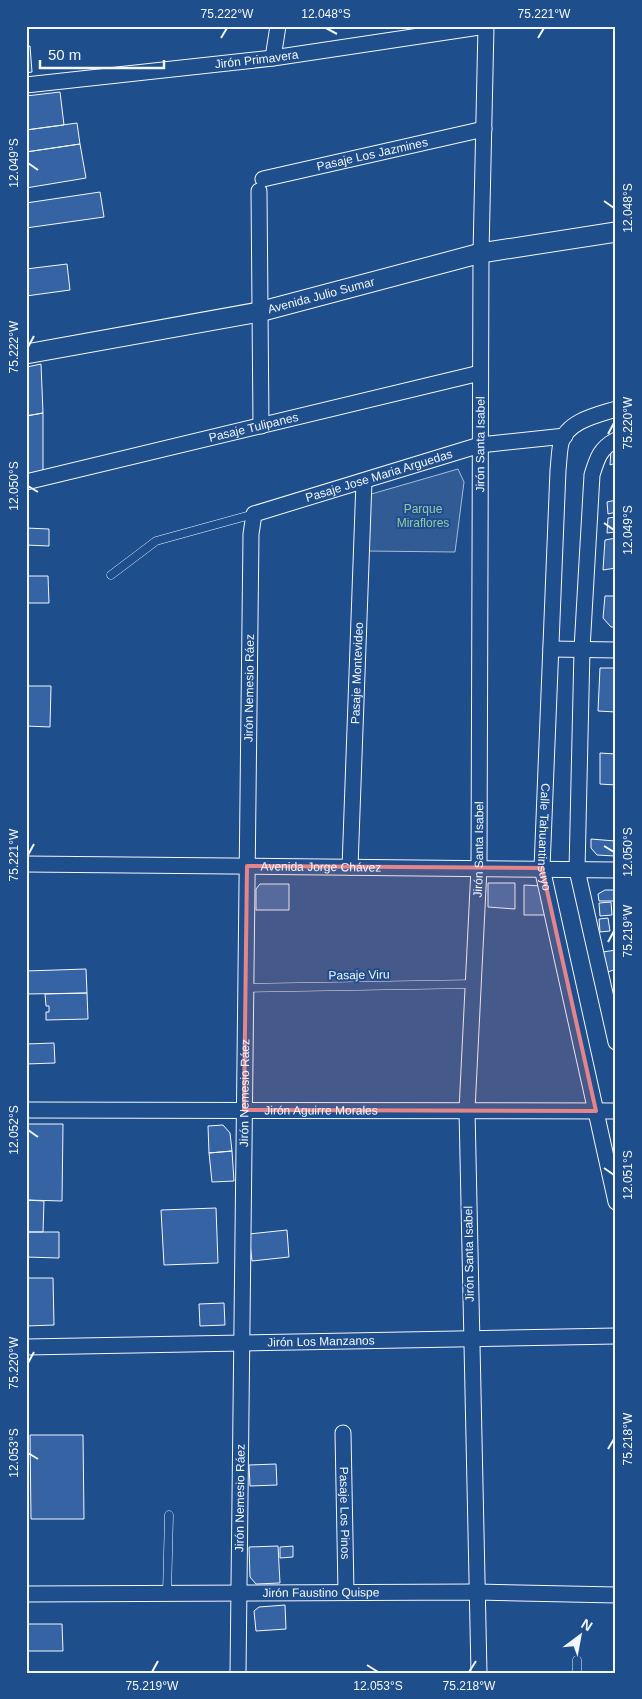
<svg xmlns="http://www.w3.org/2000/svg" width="642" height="1699" viewBox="0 0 642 1699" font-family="Helvetica,sans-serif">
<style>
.built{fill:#305b95;stroke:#a8bbd7}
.building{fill:#3563a3;stroke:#f2f6ff}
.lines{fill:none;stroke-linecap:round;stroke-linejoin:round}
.service-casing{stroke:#f2f6ff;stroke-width:9}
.minor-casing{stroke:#f2f6ff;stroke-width:17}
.tertiary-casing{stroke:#f2f6ff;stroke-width:21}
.service{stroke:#1f4e8c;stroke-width:8}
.minor{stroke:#1f4e8c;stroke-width:15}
.tertiary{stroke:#1f4e8c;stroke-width:19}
.marked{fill:#e38589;fill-opacity:0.2;stroke:#e38589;stroke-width:4;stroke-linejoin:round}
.ticks{fill:none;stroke:#f2f6ff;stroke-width:2}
.labels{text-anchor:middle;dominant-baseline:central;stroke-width:4;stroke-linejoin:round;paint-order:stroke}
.street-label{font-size:12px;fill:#f2f6ff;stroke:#1f4e8c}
.park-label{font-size:12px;fill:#97c8a6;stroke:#1f4e8c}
.neatline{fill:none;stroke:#f2f6ff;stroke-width:2}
.ticks-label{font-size:12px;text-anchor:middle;fill:#f2f6ff}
</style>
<rect width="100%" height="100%" fill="#1f4e8c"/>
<!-- built -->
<path class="built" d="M458,469L464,482L455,552L366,551L368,495Z"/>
<!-- building -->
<path class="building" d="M30,46L32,72L26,73V47Z
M60,92L64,125L26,130V96Z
M77,123L80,144L26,152V130Z
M80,144L86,178L26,188V152Z
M100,192L104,217L26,228V203Z
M67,264L70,290L26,296V269Z
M41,364L43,413L26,416V370L27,367Z
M43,413V473L26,478V416Z
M616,448V463L610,465L611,449Z
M616,500V512L608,514L607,502Z
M616,517V532L607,533L608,518Z
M26,528L49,529V546L26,545Z
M616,538V568L603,570L605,540Z
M26,576H48L49,603H26Z
M605,596H616V627H611L603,618Z
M600,668H616V712L598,711Z
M26,686H51L50,727L26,726Z
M600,753L616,754V785L600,784Z
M591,839L615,841V856L597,855L591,848Z
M488,883H515V909L488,907Z
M260,884H289V910H256V889Z
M524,885L542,886L547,915H524Z
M605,890H616V901H599L598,894Z
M611,902L612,915L600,916L599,903Z
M608,918L610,931L600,932L599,919Z
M616,950V969L608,972L603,952Z
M86,969L87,993L26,994V971Z
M87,993L88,1019L46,1020V1012H49V1006H46L45,994Z
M54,1043L55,1063L26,1064V1044Z
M27,1124H63L62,1201L26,1200Z
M223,1125L230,1133L232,1151L209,1153L208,1126Z
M232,1151L234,1181L212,1182L209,1153Z
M26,1200L44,1201L43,1232H26Z
M216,1208L218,1263L164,1265L161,1210Z
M287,1230L289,1257L252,1261L249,1234Z
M26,1232H59V1258L26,1257Z
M26,1278H53L54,1325L26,1326Z
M224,1303L225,1325L200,1326L199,1304Z
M30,1435H83L84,1519H31Z
M276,1464L277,1485L250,1486L249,1465Z
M278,1546L280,1583L256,1584L250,1577L249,1547Z
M293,1546V1557L280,1558V1547Z
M285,1605L286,1629L256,1631L254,1611L259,1607Z
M26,1624H62L63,1651H26Z"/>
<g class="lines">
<defs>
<path id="service" d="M111,575L156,541L254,514
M245,988L473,984
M167,1594L169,1515
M577,1660V1673"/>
<g id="minor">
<path d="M273,58L278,26"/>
<path id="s1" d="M26,85L273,58L486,26"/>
<path id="s2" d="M263,179L484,129"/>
<path d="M259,191L261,426"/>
<path id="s3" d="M616,409C597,415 567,421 561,443C559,452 559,462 558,470L542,868L616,1202"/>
<path d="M616,440C600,448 597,459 592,475L582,649L577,870L616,1042"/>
<path id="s4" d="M26,482L480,373"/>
<path d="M551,649L616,650"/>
<path id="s5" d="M26,864L616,870"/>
<path id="s6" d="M350,867L364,481"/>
<path id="s7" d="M26,1110L616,1111"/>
<path id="s8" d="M26,1347L616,1336"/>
<path id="s9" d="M343,1433L346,1592"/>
<path id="s10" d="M26,1594L476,1592L616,1595"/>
<path id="s11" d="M238,1673L251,534L254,514L480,445L565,436"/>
<path id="s12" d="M479,1673L467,1110L479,868L481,253L486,26"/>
</g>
<g id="tertiary">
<path id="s13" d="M26,354L259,312L481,253L616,232"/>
</g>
</defs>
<!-- service casing -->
<use href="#service" class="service-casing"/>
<!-- minor casing -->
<use href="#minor" class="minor-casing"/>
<!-- tertiary casing -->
<use href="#tertiary" class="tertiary-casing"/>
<!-- service -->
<use href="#service" class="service"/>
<!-- minor -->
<use href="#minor" class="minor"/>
<!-- tertiary -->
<use href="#tertiary" class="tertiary"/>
</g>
<!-- marked area -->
<path class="marked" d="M247,866L542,868L596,1111L244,1110Z"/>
<!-- ticks -->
<path class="ticks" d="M326,28L337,34M221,38L227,28M538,38L544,28M28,163L38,170M604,201L614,208M28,347L34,336M608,434L614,423M28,486L38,492M604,523L614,530M604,846L614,852M28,855L34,844M608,942L614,931M28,1130L38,1137M604,1168L614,1175M28,1363L34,1352M608,1449L614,1439M28,1453L38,1459M367,1665L378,1672M152,1672L158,1661M469,1672L476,1661"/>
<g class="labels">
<!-- street labels -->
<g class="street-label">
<text stroke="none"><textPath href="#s1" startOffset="232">Jirón Primavera</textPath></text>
<text stroke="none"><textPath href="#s2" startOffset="112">Pasaje Los Jazmines</textPath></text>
<text stroke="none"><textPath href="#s13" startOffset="301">Avenida Julio Sumar</textPath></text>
<text stroke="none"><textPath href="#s4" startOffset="234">Pasaje Tulipanes</textPath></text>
<text stroke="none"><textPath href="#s12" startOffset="1229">Jirón Santa Isabel</textPath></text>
<text stroke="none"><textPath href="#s11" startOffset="1290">Pasaje Jose Maria Arguedas</textPath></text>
<text stroke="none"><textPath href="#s6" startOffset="194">Pasaje Montevideo</textPath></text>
<text stroke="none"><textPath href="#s11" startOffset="985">Jirón Nemesio Ráez</textPath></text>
<text stroke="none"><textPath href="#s3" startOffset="462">Calle Tahuantinsuyo</textPath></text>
<text stroke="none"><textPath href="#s12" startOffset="824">Jirón Santa Isabel</textPath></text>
<text stroke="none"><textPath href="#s5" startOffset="295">Avenida Jorge Chávez</textPath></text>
<text transform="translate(359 975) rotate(-1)">Pasaje Viru</text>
<text stroke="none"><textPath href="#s11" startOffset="580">Jirón Nemesio Ráez</textPath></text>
<text stroke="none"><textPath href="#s7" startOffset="295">Jirón Aguirre Morales</textPath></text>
<text transform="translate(469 1254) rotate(-91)">Jirón Santa Isabel</text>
<text stroke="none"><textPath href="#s8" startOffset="295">Jirón Los Manzanos</textPath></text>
<text stroke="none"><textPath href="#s11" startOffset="175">Jirón Nemesio Ráez</textPath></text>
<text stroke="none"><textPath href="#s9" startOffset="80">Pasaje Los Pinos</textPath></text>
<text stroke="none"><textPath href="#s10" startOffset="295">Jirón Faustino Quispe</textPath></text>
</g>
<!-- park labels -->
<g class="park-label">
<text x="423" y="509">Parque<tspan x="423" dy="14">Miraflores</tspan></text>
</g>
</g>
<!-- border -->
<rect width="642" height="1699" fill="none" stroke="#1f4e8c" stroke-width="55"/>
<!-- north arrow -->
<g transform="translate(580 1636) rotate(32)" stroke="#1f4e8c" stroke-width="4" paint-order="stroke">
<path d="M0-4L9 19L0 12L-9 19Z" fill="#f2f6ff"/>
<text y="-8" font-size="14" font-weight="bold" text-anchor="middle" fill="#f2f6ff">N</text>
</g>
<!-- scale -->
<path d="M40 60v8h124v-8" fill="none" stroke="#f2f6ff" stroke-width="2.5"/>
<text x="48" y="60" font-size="15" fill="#f2f6ff" stroke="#1f4e8c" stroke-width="4" paint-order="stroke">50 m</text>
<rect x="28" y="28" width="586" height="1644" class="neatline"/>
<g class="ticks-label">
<text x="227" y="18">75.222°W</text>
<text x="326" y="18">12.048°S</text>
<text x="544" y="18">75.221°W</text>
<text transform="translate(14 163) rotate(-90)" y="4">12.049°S</text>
<text transform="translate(628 208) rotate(-90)" y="4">12.048°S</text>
<text transform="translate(14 347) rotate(-90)" y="4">75.222°W</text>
<text transform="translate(628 423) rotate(-90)" y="4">75.220°W</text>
<text transform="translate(14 486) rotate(-90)" y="4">12.050°S</text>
<text transform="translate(628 530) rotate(-90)" y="4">12.049°S</text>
<text transform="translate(628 852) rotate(-90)" y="4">12.050°S</text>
<text transform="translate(14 855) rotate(-90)" y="4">75.221°W</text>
<text transform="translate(628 931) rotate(-90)" y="4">75.219°W</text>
<text transform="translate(14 1130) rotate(-90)" y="4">12.052°S</text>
<text transform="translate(628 1175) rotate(-90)" y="4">12.051°S</text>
<text transform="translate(14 1363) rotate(-90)" y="4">75.220°W</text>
<text transform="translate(628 1439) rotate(-90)" y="4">75.218°W</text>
<text transform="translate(14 1453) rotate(-90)" y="4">12.053°S</text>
<text x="152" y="1690">75.219°W</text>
<text x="378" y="1690">12.053°S</text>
<text x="469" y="1690">75.218°W</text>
</g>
</svg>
